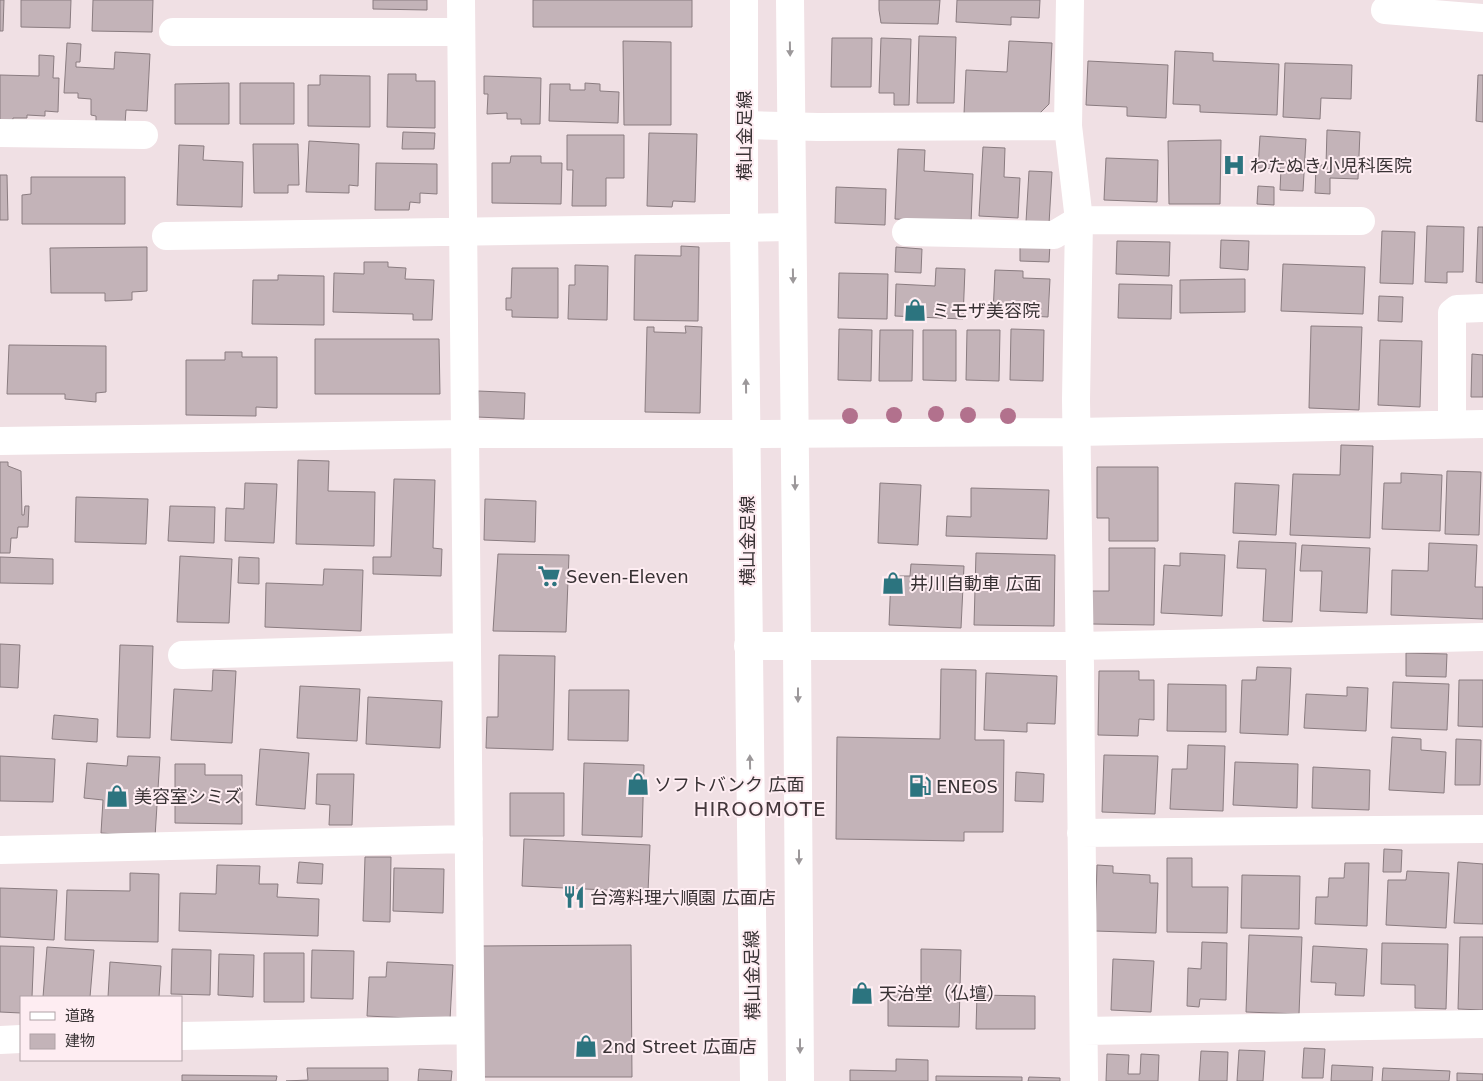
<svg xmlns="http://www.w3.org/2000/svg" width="1483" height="1081" viewBox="0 0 1483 1081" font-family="'DejaVu Sans','Noto Sans JP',sans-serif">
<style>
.building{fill:#c3b3b8;stroke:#8a7c80}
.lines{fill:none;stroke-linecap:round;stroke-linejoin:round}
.minor{stroke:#fff;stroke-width:28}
.major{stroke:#fff;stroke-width:28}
.tree{fill:#b2718d}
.oneway{fill:#9c989a}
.labels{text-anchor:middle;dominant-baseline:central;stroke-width:4;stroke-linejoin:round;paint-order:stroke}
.street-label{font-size:18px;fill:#383234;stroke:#feedf2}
.poi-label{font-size:18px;fill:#383234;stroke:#feedf2;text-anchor:start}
.quarter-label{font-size:20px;letter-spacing:1px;fill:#43373b;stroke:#feedf2}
</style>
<rect width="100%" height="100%" fill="#f0e0e4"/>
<!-- building -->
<path class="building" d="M0,0H4L3,31H0Z
M21,0H71L70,28L21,27Z
M93,0H153L152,32L92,31Z
M373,0H427V10L373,9Z
M533,0H692V27H533Z
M879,0H940L938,24L881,23L879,10Z
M957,0H1040L1039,18L1011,17V25L956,22Z
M919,36L956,37L954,103H917Z
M832,38H872L871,87H831Z
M881,38L911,39L909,105H894V93H879Z
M623,41L671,42V125H624Z
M1009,41L1052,43L1049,104L1035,118L964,114L966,70L1007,72Z
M67,43L81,44L80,62H76V67L114,69L115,52L150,54L147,111L126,110L125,124L96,123V116L91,115V99L78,98V93H64Z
M1175,51L1213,53V61L1279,64L1277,115L1200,112V105L1173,104Z
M39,55L54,56L53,78H59L58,112L45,111V116L27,115V118H13L12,126H0V75L39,76Z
M1088,61L1168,65L1166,118L1127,116V107L1086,105Z
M1285,63L1352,65L1351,99L1321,98L1320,119L1283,117Z
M388,74H416V81H435V128L387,127Z
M320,75L370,76V127L308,126V85H320Z
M1478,75H1483V122L1476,121Z
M484,76L541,78L540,124H521V119H507V113L487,114L488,94H484Z
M229,83V124H175V84Z
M240,83H294V124H240Z
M585,83L600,84V91L619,92L618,123L549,121L550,84H570V90H585Z
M1327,130L1360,132L1358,179L1330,178V194L1315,193L1316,165H1326Z
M403,132L435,133L434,149H402Z
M649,133L697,134L695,202L673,201L672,207L647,206Z
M567,135H624V178H606V206H572L573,170H567Z
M1260,136L1306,139L1303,191L1280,190L1281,169L1258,168Z
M1221,140L1220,204H1169L1168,141Z
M309,141L359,144L358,186L349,185V193L306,192Z
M253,144H298L299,185H288V193H254Z
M179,145L204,146L203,160L243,162L242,207L177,205Z
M983,147L1005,148L1004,177L1020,178L1018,218L979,216Z
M898,149L925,150L924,171L973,174L971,223L895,219Z
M511,156H541V163H562L561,204L492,203V163H510Z
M1106,158L1158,160L1157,202L1104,200Z
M376,163L437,164V194L420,193V203L410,202L409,210H375Z
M1029,171L1052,172L1049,224L1026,222Z
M0,175H7L8,220H0Z
M31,177H125V224H22V195L31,194Z
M1258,186L1274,187V205L1257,204Z
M836,187L886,189L885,225L835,223Z
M1427,226L1464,227L1463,272H1447V283L1425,282Z
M1478,227H1483V283L1476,282Z
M1382,231L1415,232L1413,284L1380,283Z
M1221,240L1249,241L1248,270L1220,268Z
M1117,241L1170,242L1169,276L1116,274Z
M1020,243L1050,244L1049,262L1020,261Z
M681,246L699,247L698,321L634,320L635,255L681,256Z
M147,247V291L132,292V300L105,301V293H51L50,248Z
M896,247L922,249L921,273L895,272Z
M364,262H388V267L406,268L405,279L434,280L432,320H413V314L333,312L334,273L364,274Z
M1283,264L1365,267L1363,314L1281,311Z
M575,265L608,266L607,320L568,319L569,285H575Z
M512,268H558V318L512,317V310H506V298H511Z
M936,268L965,269L963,319L895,316L896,284L935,286Z
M995,270L1023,271V278L1050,279L1048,317L993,314Z
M839,273L888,274L887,319L838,318Z
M278,275L324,276V325L252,324L253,280H278Z
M1245,279V312L1180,313V280Z
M1119,284L1172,285L1171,319L1118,318Z
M1379,296L1403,297L1402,322L1378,321Z
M685,326L702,327L700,413L645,412L647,327H654V332L686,333Z
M1311,326L1362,327L1359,410L1309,408Z
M839,329L872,330L871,381L838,380Z
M1011,329L1044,330L1043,381L1010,380Z
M880,330H913L912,381H879Z
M923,330H956V381L923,380Z
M967,330H1000L999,381L966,380Z
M315,339H439L440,394H315Z
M1380,340L1422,341L1420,407L1378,405Z
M9,345L106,346V392L96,393V402L65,399V394H7Z
M225,352H242V357H277V408L256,407V416L186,415V360H225Z
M1472,354L1483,355V397H1471Z
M478,391L525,393L524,419L477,417Z
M1341,445L1373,446L1370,538L1290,535L1293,474L1340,475Z
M298,460L329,461L328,491L375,492L374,546L296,544Z
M0,462H8V466L21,471L22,515H24L25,506H29L28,527H18L17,538H11L10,553H0Z
M1097,467H1158V541H1109V518H1097Z
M1447,471L1481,472L1479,535L1445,534Z
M1401,473L1442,475L1440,531L1382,529L1384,483H1401Z
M394,479L435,480L433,548L442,549L441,576L373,574V557H391Z
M245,483L277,484L274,543L225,541L226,508L244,509Z
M880,483L921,485L918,545L878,543Z
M1235,483L1279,485L1276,535L1233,533Z
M971,488L1049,490L1047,539L946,536L947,516L971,517Z
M76,497L148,499L146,544L75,542Z
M485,499L536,501L535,542L484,540Z
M170,506L215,507L214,543L168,541Z
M1239,541L1296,543L1292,622L1263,621L1266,569L1237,568Z
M1429,543L1477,545L1475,587H1483V619L1391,615L1392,570L1428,571Z
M1302,545L1370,548L1367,613L1320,611L1322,571H1300Z
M1109,548H1155L1154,625L1092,624V591H1109Z
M976,553L1055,555L1054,626L974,625Z
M1180,553L1225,555L1222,616L1161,613L1164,565L1180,566Z
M498,554L569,555L566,632L493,631Z
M180,556L232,559L229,623L177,622Z
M0,557L53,559V584L0,583Z
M239,557L259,558V584L238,583Z
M911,564L964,566L961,628L889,625L891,576H910Z
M324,569L363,570L361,631L265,627L266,583L323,585Z
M0,644L20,645L18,688L0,687Z
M120,645L153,646L150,738L117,737Z
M1406,653L1447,654L1446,677L1406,676Z
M499,655L555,656L553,750L486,748L487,717H498Z
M1257,667L1291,668L1288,735L1240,733L1242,680H1256Z
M941,669L976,670L975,740H1004L1003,832H964V841L836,839L837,737L940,739Z
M213,670L236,671L232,743L171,740L174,689L212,691Z
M1099,671H1139V680H1154V720L1139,719L1138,736L1098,735Z
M986,673L1057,676L1055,724L1027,723V732L984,730Z
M1459,680H1483V727L1458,726Z
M1393,682L1449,684L1447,730L1391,728Z
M1168,684L1226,685V732L1167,731Z
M300,686L360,689L357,741L297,738Z
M1347,687L1368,688L1366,731L1304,728L1306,694L1347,696Z
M569,690H629L628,741L568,740Z
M368,697L442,701L440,748L366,744Z
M54,715L98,719L97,742L52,739Z
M1392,737L1421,739V750L1446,752L1444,793L1389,790Z
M1456,739L1481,740L1480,785H1455Z
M1188,745L1225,746L1223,811L1170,809L1172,769H1187Z
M260,749L309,753L305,809L256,805Z
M1104,755L1158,756L1155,814L1102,812Z
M0,756L55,759L53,802L0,801Z
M128,756L160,757L155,837L101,833L103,800L84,798L87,763L127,766Z
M1235,762L1298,764L1297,808L1233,805Z
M584,763L644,765L642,837L582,835Z
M175,764H205V775H242V824L175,823Z
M1313,767L1370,770L1369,810L1312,808Z
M1016,772L1044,774L1043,802L1015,801Z
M317,774H354L352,825H329L330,805L316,804Z
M510,793H564V836H510Z
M524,839L650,845L648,892L522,886Z
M1384,849L1402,850L1401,872H1383Z
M365,857H391L390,922L363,921Z
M1167,858H1192V887H1228L1227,933L1167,932Z
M299,862L323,864L322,884L297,883Z
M1458,862L1483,864V924L1454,923Z
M1345,863H1369L1367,926L1315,924L1316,897H1328L1329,878H1344Z
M217,865L260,866L259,884H278L277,897L319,899L318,936L179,931L180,893L216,894Z
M1097,865L1113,866V873L1150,875V883H1158L1156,933L1095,931Z
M394,868L444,869L443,913L393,911Z
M1407,871L1449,873L1446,928L1386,925L1388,880H1406Z
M130,873L159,874L158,942L65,940L67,890L130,891Z
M1242,875L1300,876L1299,929L1241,928Z
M0,888L57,890L54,940L0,937Z
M1249,935L1302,937L1299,1014L1246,1012Z
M1460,937H1483V1010L1458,1009Z
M1202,942L1227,943L1226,1000L1200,999L1199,1007L1187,1006L1188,968L1201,969Z
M1382,943L1448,944L1446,1009L1415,1008V985L1381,984Z
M631,945L632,1077H480L479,946Z
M0,946L34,947L32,997H21V1013L0,1012Z
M1313,946L1367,949L1364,996L1335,995L1336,983L1311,982Z
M47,947L94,950L90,997H43Z
M172,949L211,950L210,995L171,994Z
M921,949L961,950L959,1027L888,1026V989L921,990Z
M312,950L354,951L353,999L311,998Z
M264,953H304V1002H264Z
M219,954L254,955L253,997L218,995Z
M1113,959L1154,961L1151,1012L1111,1010Z
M110,962L161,966L159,997H108Z
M387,962L453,965L450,1020L367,1016L369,977H386Z
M977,995L1035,996V1029H976Z
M1304,1048L1325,1049L1323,1078H1302Z
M1239,1050L1265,1051L1263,1081H1237Z
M1201,1051L1228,1052L1227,1081H1199Z
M1107,1054L1129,1055L1128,1074H1140L1141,1054L1159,1055L1158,1081H1106Z
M896,1059L928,1060V1081H850V1070L896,1071Z
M1332,1065L1373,1067L1372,1081H1331Z
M307,1068H388V1081H286L308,1080Z
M1383,1068L1450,1071L1449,1081H1382Z
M419,1069L452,1071L451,1081H418Z
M1457,1073L1483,1074V1081H1457Z
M182,1075L277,1076L276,1081H182Z
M936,1076L1022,1077V1081H936Z
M1029,1077L1060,1078V1081H1028Z"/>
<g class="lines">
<!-- minor -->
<path class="minor" d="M461,0L471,1081
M1070,0L1068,126L1079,220L1076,400L1080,668L1084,1081
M1385,10L1483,18
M173,32H461
M745,125L818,127L1068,126
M0,133L144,135
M906,232L1054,235L1079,220L1361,221
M166,236L792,227
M1452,424V313L1457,309L1483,308
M0,441L465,434H747L1076,432L1483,424
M748,646H1079L1483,637
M182,655L467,647
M1081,833L1483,829
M0,850L469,839
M1084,1031L1483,1024
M181,1036L470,1030
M0,1040L21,1039"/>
<!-- major -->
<path class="major" d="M744,0V228L754,1081
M790,0L797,646L800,1081"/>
</g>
<!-- trees -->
<g class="tree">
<circle cx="936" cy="414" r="8"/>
<circle cx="894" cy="415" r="8"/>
<circle cx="968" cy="415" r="8"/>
<circle cx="850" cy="416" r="8"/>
<circle cx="1008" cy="416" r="8"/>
</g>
<!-- one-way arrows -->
<defs><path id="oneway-solid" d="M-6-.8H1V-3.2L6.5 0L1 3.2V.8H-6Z" transform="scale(1.25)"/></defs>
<g class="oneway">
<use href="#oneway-solid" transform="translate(790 49) rotate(89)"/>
<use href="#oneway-solid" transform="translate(793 276) rotate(89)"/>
<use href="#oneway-solid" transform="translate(746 386) rotate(-91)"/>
<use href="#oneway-solid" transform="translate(795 483) rotate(89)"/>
<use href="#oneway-solid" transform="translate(798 695) rotate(90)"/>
<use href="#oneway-solid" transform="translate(750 762) rotate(-91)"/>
<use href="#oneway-solid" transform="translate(799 857) rotate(90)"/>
<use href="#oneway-solid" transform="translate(800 1046) rotate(90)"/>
</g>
<!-- icons -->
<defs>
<symbol id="hospital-bare" viewBox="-9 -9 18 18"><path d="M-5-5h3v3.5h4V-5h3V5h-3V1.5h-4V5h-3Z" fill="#2c747f" stroke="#feedf2" stroke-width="2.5" paint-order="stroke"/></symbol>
<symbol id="shop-bare" viewBox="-9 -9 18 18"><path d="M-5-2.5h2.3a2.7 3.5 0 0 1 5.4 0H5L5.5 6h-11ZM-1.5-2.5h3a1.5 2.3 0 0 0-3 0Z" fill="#2c747f" stroke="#feedf2" stroke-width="2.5" paint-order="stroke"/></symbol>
<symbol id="supermarket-bare" viewBox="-9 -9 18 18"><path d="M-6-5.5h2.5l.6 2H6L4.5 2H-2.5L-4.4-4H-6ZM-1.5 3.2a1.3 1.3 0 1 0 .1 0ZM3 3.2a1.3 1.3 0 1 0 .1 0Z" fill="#2c747f" stroke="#feedf2" stroke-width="2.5" paint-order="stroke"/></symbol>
<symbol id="fuel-bare" viewBox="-9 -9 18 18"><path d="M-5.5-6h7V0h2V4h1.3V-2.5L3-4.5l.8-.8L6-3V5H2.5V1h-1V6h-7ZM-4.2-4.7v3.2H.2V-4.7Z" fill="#2c747f" stroke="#feedf2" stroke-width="2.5" paint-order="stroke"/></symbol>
<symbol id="restaurant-bare" viewBox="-9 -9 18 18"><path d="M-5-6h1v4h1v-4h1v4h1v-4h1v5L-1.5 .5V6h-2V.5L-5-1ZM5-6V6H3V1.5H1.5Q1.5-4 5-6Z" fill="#2c747f" stroke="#feedf2" stroke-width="2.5" paint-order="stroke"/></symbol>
</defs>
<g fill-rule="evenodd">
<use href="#hospital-bare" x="1218" y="149" width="32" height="32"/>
<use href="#shop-bare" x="899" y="294" width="32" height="32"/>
<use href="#supermarket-bare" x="533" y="560" width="32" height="32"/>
<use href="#shop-bare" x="877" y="567" width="32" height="32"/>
<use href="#shop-bare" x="622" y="768" width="32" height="32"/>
<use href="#fuel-bare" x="904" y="770" width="32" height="32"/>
<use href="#shop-bare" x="101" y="780" width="32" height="32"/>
<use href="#restaurant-bare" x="558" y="881" width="32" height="32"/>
<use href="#shop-bare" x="846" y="977" width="32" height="32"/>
<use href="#shop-bare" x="570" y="1030" width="32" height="32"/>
</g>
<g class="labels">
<!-- street labels -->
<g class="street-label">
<text transform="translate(744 136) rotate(-90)">横山金足線</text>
<text transform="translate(747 541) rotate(-90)">横山金足線</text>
<text transform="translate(752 975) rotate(-91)">横山金足線</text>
</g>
<!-- poi labels -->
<g class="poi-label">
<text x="1250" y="165">わたぬき小児科医院</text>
<text x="932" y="310">ミモザ美容院</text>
<text x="566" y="576">Seven-Eleven</text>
<text x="910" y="583">井川自動車 広面</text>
<text x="654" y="784">ソフトバンク 広面</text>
<text x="936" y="786">ENEOS</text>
<text x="134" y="796">美容室シミズ</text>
<text x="590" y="897">台湾料理六順園 広面店</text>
<text x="879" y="993">天治堂（仏壇）</text>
<text x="602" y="1046">2nd Street 広面店</text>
</g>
<!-- quarter labels -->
<g class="quarter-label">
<text x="760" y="809">HIROOMOTE</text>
</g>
</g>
<!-- legend -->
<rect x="20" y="996" width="162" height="65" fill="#feedf2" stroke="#afa2a6"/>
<rect x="30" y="1012" width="25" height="8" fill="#ffffff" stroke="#afa2a6"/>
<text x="65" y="1021" font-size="15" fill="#383234">道路</text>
<rect x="30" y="1034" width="25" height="15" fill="#c3b3b8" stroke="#afa2a6"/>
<text x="65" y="1046" font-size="15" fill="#383234">建物</text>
</svg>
